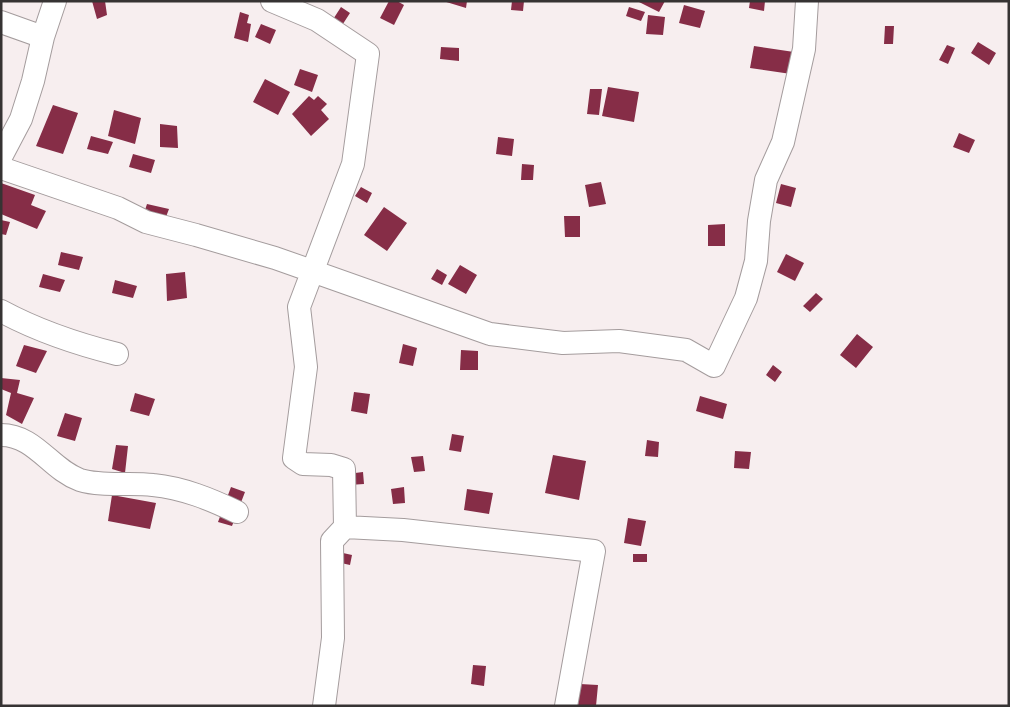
<svg xmlns="http://www.w3.org/2000/svg" width="1010" height="707" viewBox="0 0 1010 707" font-family="Manrope,sans-serif">
<style>
.building{fill:#862d47}
.lines{fill:none;stroke-linecap:round;stroke-linejoin:round}
.minor-casing{stroke:#a49c9d;stroke-width:24}
.minor{stroke:#fff;stroke-width:22}
</style>
<rect width="100%" height="100%" fill="#f7eeef"/>
<!-- building -->
<path class="building" d="M92,1H105L107,15L97,19Z
M389,1H397L404,5L394,25L380,18Z
M443,1H467L466,8Z
M512,1H524L523,11L511,10Z
M637,1H665L659,12Z
M750,1H765L764,11L749,8Z
M684,5L705,11L700,28L679,23Z
M341,7L350,13L339,30L330,24Z
M629,7L645,12L641,21L626,16Z
M240,12L249,15L247,23L251,24L248,42L234,38Z
M648,15L665,17L663,35L646,34Z
M261,24L276,30L270,44L255,37Z
M885,26H894L893,44H884Z
M978,42L996,53L989,65L971,53Z
M947,45L955,48L948,64L939,60Z
M754,46L794,52L791,74L750,68Z
M441,47L459,48V61L440,59Z
M300,69L318,75L312,92L294,85Z
M265,79L290,92L278,115L253,102Z
M608,87L639,92L634,122L602,116Z
M590,89H602L599,115L587,114Z
M309,96L314,100L318,96L327,104L321,110L329,119L311,136L292,114Z
M53,105L78,113L63,154L36,146Z
M114,110L141,118L135,144L108,136Z
M160,124L177,126L178,148L160,147Z
M959,133L975,140L969,153L953,147Z
M91,136L113,142L108,154L87,149Z
M498,137L514,139L512,156L496,154Z
M133,154L155,160L151,173L129,167Z
M522,164L534,165L533,180H521Z
M601,182L606,204L589,207L585,185Z
M1,183L35,195L31,205L46,211L37,229L1,214Z
M781,184L796,188L791,207L776,203Z
M361,187L372,193L367,203L355,196Z
M147,204L169,209L164,222L143,216Z
M384,207L407,223L387,251L364,235Z
M564,216H580V237H565Z
M1,220L10,222L6,235L1,234Z
M725,224V246H708V225Z
M61,252L83,257L79,270L58,265Z
M786,254L804,263L795,281L777,272Z
M460,265L477,275L466,294L448,284Z
M437,269L447,275L442,285L431,279Z
M185,272L187,298L167,301L166,274Z
M43,274L65,280L60,292L39,287Z
M115,280L137,286L133,298L112,293Z
M816,293L823,299L810,312L803,306Z
M857,334L873,347L856,368L840,355Z
M403,344L417,348L413,366L399,363Z
M24,345L47,351L36,373L16,366Z
M461,350L478,351V370H460Z
M773,365L782,372L775,382L766,375Z
M1,378L20,380L17,393L34,398L22,424L6,415L11,393L1,389Z
M354,392L370,394L367,414L351,411Z
M135,393L155,399L149,416L130,411Z
M700,396L727,404L723,419L696,411Z
M65,413L82,418L75,441L57,436Z
M452,434L464,436L461,452L449,450Z
M647,440L659,442L658,457L645,456Z
M116,445L128,446L125,473L112,469Z
M735,451L751,452L749,469L734,468Z
M553,455L586,461L579,500L545,493Z
M423,456L425,471L414,472L411,457Z
M363,472L364,484L349,485L347,474Z
M231,487L245,492L232,526L218,522Z
M404,487L405,503L393,504L391,489Z
M467,489L493,493L489,514L464,510Z
M112,495L156,503L150,529L108,521Z
M628,518L646,521L641,546L624,543Z
M343,553L352,555L350,565L341,563Z
M633,554H647V562H633Z
M473,665L486,666L484,686L471,684Z
M580,684L598,685L596,706L578,705Z"/>
<g class="lines">
<defs>
<path id="minor" d="M272,1L317,20L368,54L353,164L299,307L306,367L294,458L303,464L331,465L344,469L345,527L332,541L333,638L324,706
M1,22L43,37
M1,157L21,119L33,81L43,37L55,1
M1,168L118,208L146,222L196,235L275,258L490,334L563,343L619,341L686,350L714,366L746,298L756,261L759,221L766,180L783,142L804,49L807,1
M1,311C38,331 77,344 117,354
M1,435C35,435 50,469 80,480C103,487 130,482 153,485C183,488 210,499 237,512
M345,527L403,530L594,551L566,706"/>
</defs>
<!-- minor casing -->
<use href="#minor" class="minor-casing"/>
<!-- minor -->
<use href="#minor" class="minor"/>
</g>
<!-- border -->
<rect width="1010" height="707" fill="none" stroke="#363333" stroke-width="5"/>
</svg>
